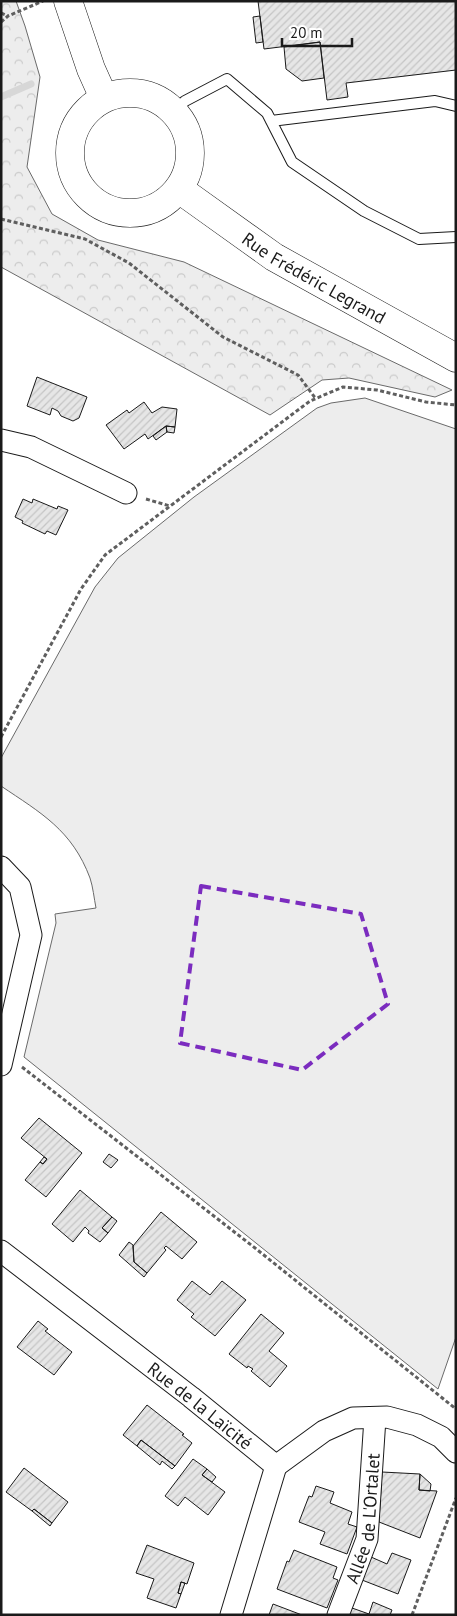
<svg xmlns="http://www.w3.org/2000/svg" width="457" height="1616" viewBox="0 0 457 1616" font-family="'PT Sans',sans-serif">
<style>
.grass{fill:#ededed;stroke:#6a6a6a}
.forest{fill:url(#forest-crowns);stroke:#6a6a6a}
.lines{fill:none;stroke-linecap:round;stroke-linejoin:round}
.stream{stroke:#d7d7d7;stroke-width:7}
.building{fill:url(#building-hatch);stroke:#1a1a1a}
.lane-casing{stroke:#1a1a1a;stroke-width:12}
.street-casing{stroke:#1a1a1a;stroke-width:23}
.secondary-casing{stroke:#1a1a1a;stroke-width:29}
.path{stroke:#5f5f5f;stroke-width:3;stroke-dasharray:4 2.5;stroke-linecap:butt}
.lane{stroke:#fff;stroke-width:10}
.street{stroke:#fff;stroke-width:21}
.secondary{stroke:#fff;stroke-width:28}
.marked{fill:none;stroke:#7b2cbf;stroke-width:4;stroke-dasharray:10 6;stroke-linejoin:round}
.labels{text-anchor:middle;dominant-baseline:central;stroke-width:4;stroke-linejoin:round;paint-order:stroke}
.street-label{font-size:18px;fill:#1a1a1a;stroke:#fff}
</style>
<defs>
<pattern id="forest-crowns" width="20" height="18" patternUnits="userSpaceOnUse" patternTransform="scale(1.25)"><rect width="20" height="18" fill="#ededed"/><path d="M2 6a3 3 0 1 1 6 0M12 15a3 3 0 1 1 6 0" fill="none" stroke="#cbcbcb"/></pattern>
<pattern id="building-hatch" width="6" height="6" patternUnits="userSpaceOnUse" patternTransform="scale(1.25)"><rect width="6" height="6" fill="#e6e6e6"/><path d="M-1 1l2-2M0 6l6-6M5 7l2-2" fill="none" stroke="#c5c5c5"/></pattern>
</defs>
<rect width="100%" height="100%" fill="#fff"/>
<!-- grass -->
<path class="grass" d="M365,398L456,429V1337L438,1389L24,1057L56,923L55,914L96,908C94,898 93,887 90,878C72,830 41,813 1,786V758L95,587L118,558L194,497L317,408L331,403Z"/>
<!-- forest -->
<path class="forest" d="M1,1H16L25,26L40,77L27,167L52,214L98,240L184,262L452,390L435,397L349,378L322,380L270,415L1,267Z"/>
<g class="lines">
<!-- stream -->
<path class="stream" d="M1,97L31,84"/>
</g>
<!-- building -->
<path class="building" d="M258,1H456V70L346,83L348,97L327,100L320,42L264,49Z
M260,16L263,42L256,43L253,17Z
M320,42L324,78L302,81L286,69L284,47Z
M37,377L87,397L79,418L73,421L61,416L58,411L52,408L50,415L27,406Z
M144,402L152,413L162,407L177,409L175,427L166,426L148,439L145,434L124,449L106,425L127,410L129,413Z
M166,426L175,427L174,433L167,432Z
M166,426L167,432L156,440L153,436Z
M23,499L32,503L33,499L57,509L58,506L68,510L56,535L47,531L45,534L22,523L23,521L15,517Z
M39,1118L82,1153L46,1197L25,1180L40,1162L43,1164L47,1159L21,1138Z
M109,1154L118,1160L111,1168L103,1162Z
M44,1157L47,1159L43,1164L40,1162Z
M80,1190L112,1217L102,1228L108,1233L100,1242L88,1233L89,1231L85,1227L73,1242L52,1224Z
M161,1212L197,1242L182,1259L166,1246L164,1248L166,1250L147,1273L134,1262L133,1246Z
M112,1217L117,1221L108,1233L102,1228Z
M129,1242L133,1245L134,1262L147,1273L144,1277L119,1255Z
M192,1281L210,1295L222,1281L246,1300L215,1336L191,1317L194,1314L177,1300Z
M261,1314L284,1333L269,1351L287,1366L270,1387L251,1371L253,1369L248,1366L247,1368L229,1354Z
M38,1321L48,1329L45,1331L72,1352L54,1375L17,1347Z
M147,1405L184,1434L182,1435L192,1443L175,1466L141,1440L137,1446L123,1435Z
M141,1440L175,1466L172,1469L162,1461L160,1465L137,1446Z
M193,1459L207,1469L202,1475L225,1492L208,1515L185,1497L178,1506L165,1496Z
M24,1468L68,1502L52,1523L34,1509L32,1511L6,1492Z
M207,1469L216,1477L212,1482L202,1475Z
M382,1472L420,1474L419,1490L437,1491L420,1538L379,1522Z
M420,1474L431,1484L430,1491L419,1490Z
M316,1486L334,1492L330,1503L352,1512L348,1524L357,1527L347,1554L320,1544L325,1532L299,1522L309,1496L312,1497Z
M34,1509L52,1523L50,1526L32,1511Z
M147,1545L194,1563L187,1584L181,1582L178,1593L181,1594L176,1608L147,1598L154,1579L136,1573Z
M294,1550L337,1567L333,1578L338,1580L327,1608L277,1589L287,1561L289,1562Z
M392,1553L411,1560L398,1594L362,1580L371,1557L387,1564Z
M181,1582L185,1583L181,1594L178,1593Z
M373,1602L392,1610L390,1615H349L352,1608L369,1614Z
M273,1604L302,1615H269Z"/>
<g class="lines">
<defs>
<path id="lane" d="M174,111L185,101L227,79L267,113L292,162L364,211L419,239L456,237
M271,121L435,101L456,106"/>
<g id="street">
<path d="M1,440L31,447L126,493"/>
<path d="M1,867L20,887L31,935L1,1065"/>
<path id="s1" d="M1,1251L191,1397L276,1466"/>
<path d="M276,1466L324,1431L353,1418L387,1417L417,1425L441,1437L456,1452"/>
<path d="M231,1615L276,1466"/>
<path id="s2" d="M338,1615L367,1539L375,1418"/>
</g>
<g id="secondary">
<path d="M68,1L91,69L104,98"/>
<circle cx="130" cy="153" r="60"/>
<path id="s3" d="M179,189L274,257L456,358"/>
</g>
</defs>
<!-- lane casing -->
<use href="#lane" class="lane-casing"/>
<!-- street casing -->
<use href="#street" class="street-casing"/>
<!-- secondary casing -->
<use href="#secondary" class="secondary-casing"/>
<!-- path -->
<path class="path" d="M1,13L8,16
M1,22L8,16L43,1
M1,219L85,239L129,263L223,337L298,375L316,399
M146,499L170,506
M1,737L81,589L105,555L310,401L343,387L377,390L426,402L456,405
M22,1067L255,1248L456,1409
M412,1615L456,1498"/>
<!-- lane -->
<use href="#lane" class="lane"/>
<!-- street -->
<use href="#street" class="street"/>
<!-- secondary -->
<use href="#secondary" class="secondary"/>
</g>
<!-- marked area -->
<path class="marked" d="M201,886L361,914L388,1004L302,1070L180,1043Z"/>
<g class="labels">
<!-- street labels -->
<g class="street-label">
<text stroke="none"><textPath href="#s3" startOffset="162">Rue Frédéric Legrand</textPath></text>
<text stroke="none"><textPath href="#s1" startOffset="252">Rue de la Laïcité</textPath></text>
<text stroke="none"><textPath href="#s2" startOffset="101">Allée de L'Ortalet</textPath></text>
</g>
</g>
<!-- border -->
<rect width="457" height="1616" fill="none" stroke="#1a1a1a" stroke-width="5"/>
<!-- scale -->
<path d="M282 38v8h70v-8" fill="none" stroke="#1a1a1a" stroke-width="2.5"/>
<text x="290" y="38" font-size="15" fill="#1a1a1a" stroke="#ffffff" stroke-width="4" paint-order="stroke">20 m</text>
</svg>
